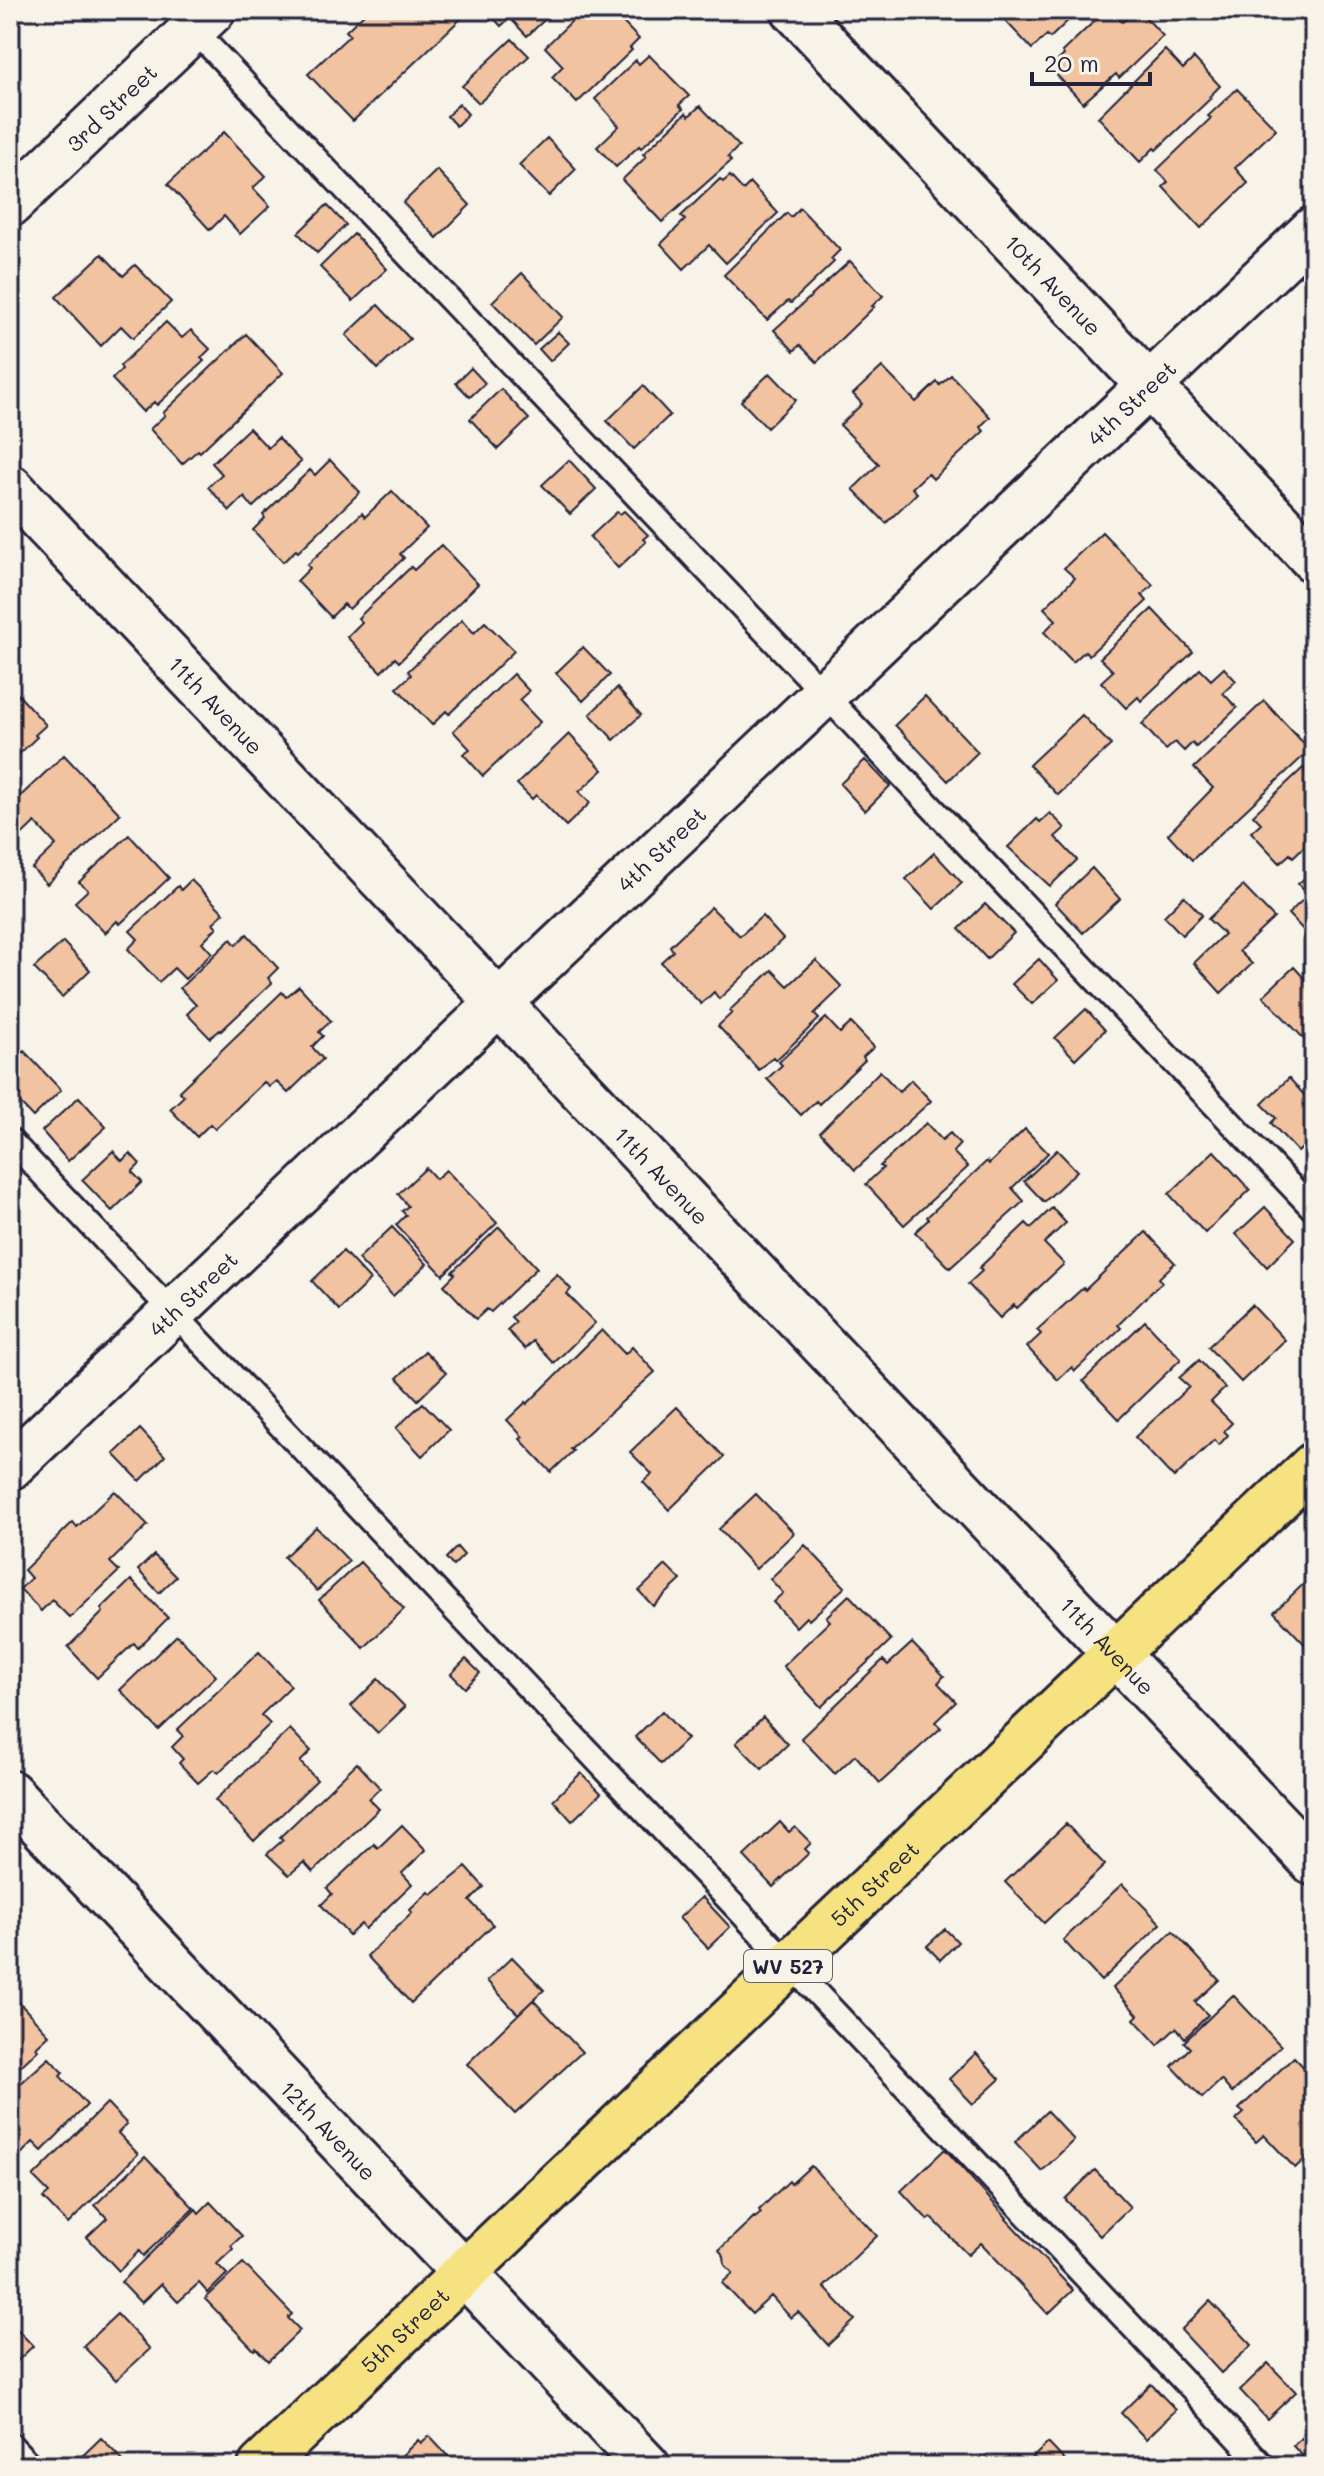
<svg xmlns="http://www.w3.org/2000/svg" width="1324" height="2476" viewBox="0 0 1324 2476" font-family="Mali,sans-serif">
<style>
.building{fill:#f1c3a0;stroke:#22223b;stroke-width:2}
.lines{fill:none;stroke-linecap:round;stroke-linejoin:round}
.lane-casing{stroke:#22223b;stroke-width:28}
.street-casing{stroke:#22223b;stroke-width:50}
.primary-casing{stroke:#22223b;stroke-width:50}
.lane{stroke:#f7f3e8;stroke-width:22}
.street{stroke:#f7f3e8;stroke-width:44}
.primary{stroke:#f7e281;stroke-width:44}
.labels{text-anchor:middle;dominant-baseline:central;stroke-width:6;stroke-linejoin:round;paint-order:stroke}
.shield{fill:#f7f3e8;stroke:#62616f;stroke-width:2}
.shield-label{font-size:20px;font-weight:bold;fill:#22223b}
.street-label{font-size:22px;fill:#22223b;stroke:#f7f3e8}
</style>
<rect width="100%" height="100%" fill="#f7f3e8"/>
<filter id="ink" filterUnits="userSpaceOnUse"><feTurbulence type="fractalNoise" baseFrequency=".0125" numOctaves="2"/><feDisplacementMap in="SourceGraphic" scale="16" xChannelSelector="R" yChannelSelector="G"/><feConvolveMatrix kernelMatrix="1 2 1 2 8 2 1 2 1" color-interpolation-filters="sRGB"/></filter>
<g filter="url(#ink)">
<!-- building -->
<path class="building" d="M368,10H470L353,121L308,74L350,35L346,31Z
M486,10H555L527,36L510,18L501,26Z
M583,10H611L639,39L630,48L632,50L577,103L552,77L563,66L545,47Z
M1008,10H1079L1050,38L1047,35L1032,49L1001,16Z
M1106,10H1111L1122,22L1139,10L1163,36L1119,78L1116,74L1083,103L1050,68L1064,55L1062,52Z
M512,39L529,56L479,103L462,86Z
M1165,50L1183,69L1194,58L1220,86L1209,97L1211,98L1156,150L1154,148L1140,162L1098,117Z
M649,55L689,96L679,105L683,109L641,148L639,146L616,167L597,147L619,126L595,99L636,60L639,64Z
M1237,89L1276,129L1235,168L1248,183L1201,228L1163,187L1168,182L1157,170L1211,118L1208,116Z
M459,104L468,114L456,126L447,116Z
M700,106L739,146L728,157L731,161L662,222L622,180L646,157L643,154L686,113L689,116Z
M224,132L266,176L253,188L270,206L240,234L224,216L210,230L168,184Z
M547,138L576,169L549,196L519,165Z
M437,170L470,205L437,238L403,203Z
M730,176L743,190L750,183L778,213L726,263L709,245L684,269L661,244L685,220L681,216L720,179L723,182Z
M327,205L346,225L317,253L298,233Z
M800,208L840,250L831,259L834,262L791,303L788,301L767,320L724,275L787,213L791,217Z
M354,234L387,269L353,301L320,267Z
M102,254L123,276L135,265L171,302L133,338L121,326L101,346L56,297Z
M850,261L883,296L872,306L874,307L817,362L800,345L794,351L774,330Z
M522,273L563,317L534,345L492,302Z
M378,305L410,339L378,369L346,335Z
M166,322L182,338L191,330L210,349L201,358L204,361L157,405L154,402L143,412L112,379L122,369L120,366Z
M558,332L569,343L550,361L539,349Z
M246,334L283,373L200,452L198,450L182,464L150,429L165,415L163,413Z
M882,367L916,402L937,382L940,385L951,375L990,417L980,427L984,431L933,479L928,473L912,488L917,493L886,523L853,489L879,464L840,425L862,404L853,394Z
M471,368L485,383L470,397L456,383Z
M770,373L796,400L767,428L741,401Z
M643,386L670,415L634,449L607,421Z
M501,389L529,419L498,449L470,419Z
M249,428L268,448L278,438L301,462L253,507L244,497L230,511L208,487L222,474L212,463Z
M330,460L360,492L298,552L296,550L283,562L253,530L265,518L263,515L310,470L315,475Z
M569,460L596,489L570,514L542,485Z
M392,491L427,528L400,554L404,558L349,609L344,604L331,617L297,581L310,568L307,565L362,513L365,517Z
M624,511L648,535L643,539L646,542L618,568L590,537L617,512L620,514Z
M1102,532L1153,585L1142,595L1147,601L1089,655L1085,651L1073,662L1044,632L1056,620L1044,608L1075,578L1064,568Z
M441,545L478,584L399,662L395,658L381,672L347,637L362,622L358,618L411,567L414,570Z
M1152,609L1193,652L1141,701L1138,697L1126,708L1101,682L1113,671L1100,658Z
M462,620L474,633L485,622L514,651L449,714L446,711L432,725L397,688L411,675L408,671Z
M583,647L610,675L583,701L556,673Z
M1224,668L1236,681L1223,693L1237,708L1196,747L1192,743L1184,751L1175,742L1166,750L1142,724L1200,669L1211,680Z
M513,674L529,691L519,700L540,722L483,776L463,754L470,749L453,731Z
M10,686L46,725L35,735L37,737L10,763Z
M617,688L641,715L614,740L590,714Z
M925,696L978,752L948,781L895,725Z
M1264,701L1310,750L1192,860L1168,834L1213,788L1194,768Z
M1082,715L1111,745L1058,795L1029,765Z
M569,734L603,770L579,792L590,803L566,826L536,795L532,799L517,784Z
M64,755L120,814L47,884L32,868L56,845L35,822L10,846V806Z
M865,760L890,786L865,811L840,784Z
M1314,765V837L1293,857L1290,854L1280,863L1251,832L1261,823L1253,815L1303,768L1306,772Z
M1050,813L1065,828L1055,837L1077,860L1050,886L1008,847L1037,819L1040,822Z
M129,835L169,878L120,924L117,921L105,933L75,902L88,890L79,882Z
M934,853L962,883L934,909L906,879Z
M1314,863V939L1313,940L1288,914L1308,895L1298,884L1309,874L1306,871Z
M1092,868L1120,899L1083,933L1055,903Z
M191,880L224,913L213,923L217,927L202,942L212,953L185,979L174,968L159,982L128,949L138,939L130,931L178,886L181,890Z
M1243,886L1274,918L1239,951L1252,964L1221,993L1194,963L1224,934L1208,919Z
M1184,896L1202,915L1182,935L1164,916Z
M985,904L1014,933L987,959L959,929Z
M711,907L740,936L762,916L783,939L719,999L714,992L701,1004L661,962L673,951L670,946Z
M247,934L278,968L268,978L272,983L221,1031L220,1030L210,1038L187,1014L196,1005L180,988L231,939L236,945Z
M63,942L90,970L62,997L34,968Z
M1039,959L1058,980L1032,1004L1012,984Z
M816,960L842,987L814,1014L819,1019L776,1060L773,1057L759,1070L718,1026L732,1013L729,1011L772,970L788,986Z
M1294,967L1314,989V1041L1310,1045L1263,996Z
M299,986L331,1021L319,1032L323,1036L312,1047L323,1059L288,1093L276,1081L269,1087L264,1082L215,1129L210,1124L197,1137L170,1109L184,1096L179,1091L282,992L286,997Z
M1086,1009L1105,1030L1075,1059L1055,1038Z
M826,1018L840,1033L851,1023L874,1047L863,1057L865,1060L819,1104L816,1101L801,1115L767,1079L782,1065L779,1062Z
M24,1051L61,1090L33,1117L10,1093V1064Z
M880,1071L899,1092L911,1080L931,1101L855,1170L820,1132Z
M1289,1078L1314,1106V1137L1298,1152L1271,1123L1276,1118L1262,1104Z
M79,1097L106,1127L68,1161L42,1131Z
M926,1123L942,1140L950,1133L960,1144L953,1152L968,1167L904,1225L866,1184L883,1168L880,1166Z
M1025,1129L1048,1153L1012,1188L1024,1201L950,1268L915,1232L929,1219L927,1217L987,1161L989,1164Z
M1057,1150L1077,1171L1044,1202L1024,1181Z
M113,1151L122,1161L130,1153L140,1164L132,1172L142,1182L112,1211L82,1180Z
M1214,1151L1250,1190L1205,1233L1169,1194Z
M426,1168L436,1179L446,1170L497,1223L443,1275L396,1225L406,1215L402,1211L408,1206L398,1194Z
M1265,1207L1295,1239L1267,1267L1236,1234Z
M1052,1208L1066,1223L1044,1243L1064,1264L1017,1308L1014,1305L1000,1318L968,1284L982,1271L979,1268L1026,1223L1031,1228Z
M392,1227L427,1264L393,1296L358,1259Z
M499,1227L537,1268L491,1312L487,1309L476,1319L444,1285L455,1274L452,1272Z
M1146,1232L1175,1263L1159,1278L1162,1282L1118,1325L1121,1328L1075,1371L1072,1367L1058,1380L1027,1347L1041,1334L1037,1330L1083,1288L1085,1290Z
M343,1251L370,1280L339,1310L312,1281Z
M557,1274L571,1289L567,1294L595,1323L554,1363L533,1341L525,1349L507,1330L516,1322L511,1317Z
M1252,1305L1285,1340L1241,1382L1208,1347Z
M1145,1321L1181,1359L1119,1419L1083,1381Z
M602,1330L625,1354L632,1347L655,1372L570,1449L573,1451L551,1472L520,1439L523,1437L507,1420L526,1402L527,1404Z
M425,1351L446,1373L418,1400L397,1378Z
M1199,1360L1225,1388L1211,1402L1232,1423L1224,1431L1228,1435L1219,1445L1214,1440L1174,1478L1135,1437L1189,1387L1179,1378Z
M423,1403L449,1430L422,1456L396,1428Z
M677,1407L724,1457L669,1510L643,1482L652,1474L630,1452Z
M140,1429L165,1456L140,1481L114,1454Z
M115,1491L148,1525L110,1562L119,1571L70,1618L52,1600L41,1611L20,1589L31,1578L24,1570L73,1522L77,1527Z
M756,1494L794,1533L756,1569L719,1529Z
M316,1527L349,1561L317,1591L284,1557Z
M805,1545L845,1587L809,1620L806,1617L796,1627L773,1602L783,1593L770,1579Z
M457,1547L464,1555L453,1566L446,1558Z
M154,1555L176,1577L159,1593L138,1570Z
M360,1562L404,1609L364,1648L319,1600Z
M666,1565L681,1580L653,1606L639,1591Z
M1314,1574V1654L1274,1612Z
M131,1580L168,1618L138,1648L134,1643L97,1678L68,1647L103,1612L101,1609Z
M849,1595L891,1640L821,1707L783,1666L830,1621L826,1617Z
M177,1635L216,1676L159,1730L120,1690Z
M912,1643L944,1676L938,1683L956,1702L935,1722L941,1728L880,1783L855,1755L835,1774L801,1738L883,1660L888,1665Z
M259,1652L291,1686L261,1715L270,1724L218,1773L214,1769L198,1783L179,1763L183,1759L172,1747L183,1736L177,1730Z
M466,1659L480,1673L465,1688L451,1674Z
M378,1679L405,1707L378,1733L351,1706Z
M662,1711L687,1739L661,1764L635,1737Z
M763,1717L788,1744L762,1769L736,1743Z
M290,1729L311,1751L300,1762L317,1780L254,1841L215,1800Z
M357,1763L380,1788L369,1799L379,1809L313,1872L304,1862L289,1875L267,1854L283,1840L280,1837Z
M581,1773L601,1793L572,1821L553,1800Z
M780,1822L789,1832L795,1827L811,1843L805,1849L809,1853L773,1887L744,1856Z
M1066,1824L1105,1865L1044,1923L1005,1882Z
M402,1825L426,1850L402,1873L412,1884L365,1929L361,1924L349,1935L321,1905L332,1894L327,1888L374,1844L378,1848Z
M466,1867L484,1887L470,1901L493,1925L411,2003L367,1956L412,1913L410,1910L429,1892L432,1895Z
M1122,1884L1161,1924L1101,1981L1063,1940Z
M702,1897L730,1927L708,1948L679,1918Z
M945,1929L958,1942L940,1960L927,1946Z
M1173,1931L1219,1980L1195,2002L1208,2015L1185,2038L1176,2028L1158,2045L1134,2019L1138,2015L1113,1988Z
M512,1957L544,1990L518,2014L487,1981Z
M1233,1995L1281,2046L1232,2093L1221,2080L1202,2098L1172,2066L1190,2048L1184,2042Z
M14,1997L49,2035L36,2047L38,2050L10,2076V2001Z
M533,2000L582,2052L515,2114L467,2064Z
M976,2053L1000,2079L973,2104L949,2079Z
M1294,2057L1314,2078V2150L1295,2168L1264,2135L1256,2142L1236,2120L1244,2113L1239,2109Z
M49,2058L63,2073L60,2076L87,2105L42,2151L33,2142L19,2156L10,2147V2128L15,2123L10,2118V2093Z
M107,2103L127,2124L118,2133L138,2154L68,2224L43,2198L49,2193L33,2177Z
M1047,2111L1074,2140L1042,2171L1015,2142Z
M945,2149L1007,2218L1006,2219L1073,2290L1048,2314L981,2243L968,2255L931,2217L928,2220L901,2191Z
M145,2157L194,2208L143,2256L139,2251L119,2271L87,2237L107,2218L95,2205Z
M811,2166L877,2236L824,2287L855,2320L828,2345L798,2312L791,2318L771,2296L752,2314L722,2283L733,2273L725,2265L724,2256L719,2250L754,2217L755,2218L761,2213L759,2210L789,2181L791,2184Z
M1095,2170L1130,2207L1100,2236L1065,2199Z
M210,2202L242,2236L231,2246L233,2249L217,2264L227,2274L208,2293L199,2283L178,2302L161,2284L141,2303L121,2282L196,2209L199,2213Z
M243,2263L292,2314L288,2318L300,2330L268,2361L256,2348L254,2350L205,2299Z
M1210,2301L1252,2345L1221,2373L1181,2330Z
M117,2314L150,2349L116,2380L83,2346Z
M10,2322L33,2346L10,2368Z
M1268,2363L1296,2392L1267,2419L1240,2390Z
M1151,2384L1176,2410L1146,2439L1121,2413Z
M1314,2427V2466H1312L1293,2446Z
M429,2436L457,2466H391L418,2440L421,2443Z
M101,2438L128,2466H76L74,2464Z
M1048,2443L1070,2466H1024Z"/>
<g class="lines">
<defs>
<path id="lane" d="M175,10L1314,1210
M10,1140L1264,2466
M10,2444L31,2466"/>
<g id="street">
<path id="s1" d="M794,10L1314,560"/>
<path id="s2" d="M10,204L213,10"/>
<path id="s3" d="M10,487L1314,1863"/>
<path id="s4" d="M10,1467L1314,229"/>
<path id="s5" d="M10,1793L647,2466"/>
</g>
<g id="primary">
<path id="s6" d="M261,2466L1314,1465"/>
</g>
</defs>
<!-- lane casing -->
<use href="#lane" class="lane-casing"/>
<!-- street casing -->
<use href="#street" class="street-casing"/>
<!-- primary casing -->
<use href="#primary" class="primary-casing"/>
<!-- lane -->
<use href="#lane" class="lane"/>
<!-- street -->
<use href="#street" class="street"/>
<!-- primary -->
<use href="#primary" class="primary"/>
</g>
</g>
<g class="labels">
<!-- shield labels -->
<rect class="shield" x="744" y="1950" width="88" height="32" rx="6"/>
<g class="shield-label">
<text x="788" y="1966">WV 527</text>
</g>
<!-- street labels -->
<g class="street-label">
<text stroke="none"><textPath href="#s2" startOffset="140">3rd Street</textPath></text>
<text stroke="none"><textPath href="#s1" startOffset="378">10th Avenue</textPath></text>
<text stroke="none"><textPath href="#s4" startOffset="1546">4th Street</textPath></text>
<text stroke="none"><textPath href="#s3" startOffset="300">11th Avenue</textPath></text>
<text stroke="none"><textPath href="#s4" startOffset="898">4th Street</textPath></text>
<text stroke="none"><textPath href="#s3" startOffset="948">11th Avenue</textPath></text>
<text stroke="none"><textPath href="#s4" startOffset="252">4th Street</textPath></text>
<text stroke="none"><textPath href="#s3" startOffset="1596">11th Avenue</textPath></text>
<text stroke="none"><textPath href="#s6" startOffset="846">5th Street</textPath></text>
<text stroke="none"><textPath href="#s5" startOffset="464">12th Avenue</textPath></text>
<text stroke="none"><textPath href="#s6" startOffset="198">5th Street</textPath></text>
</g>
</g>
<!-- margin -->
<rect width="1324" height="2476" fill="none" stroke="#f7f3e8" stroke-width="40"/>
<rect x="20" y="20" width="1284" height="2436" fill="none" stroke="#22223b" stroke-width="3" filter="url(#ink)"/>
<!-- scale -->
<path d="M1032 72v12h118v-12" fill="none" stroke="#22223b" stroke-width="4"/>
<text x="1044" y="72" font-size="24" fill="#22223b" stroke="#f7f3e8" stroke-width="6" paint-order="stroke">20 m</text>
</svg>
